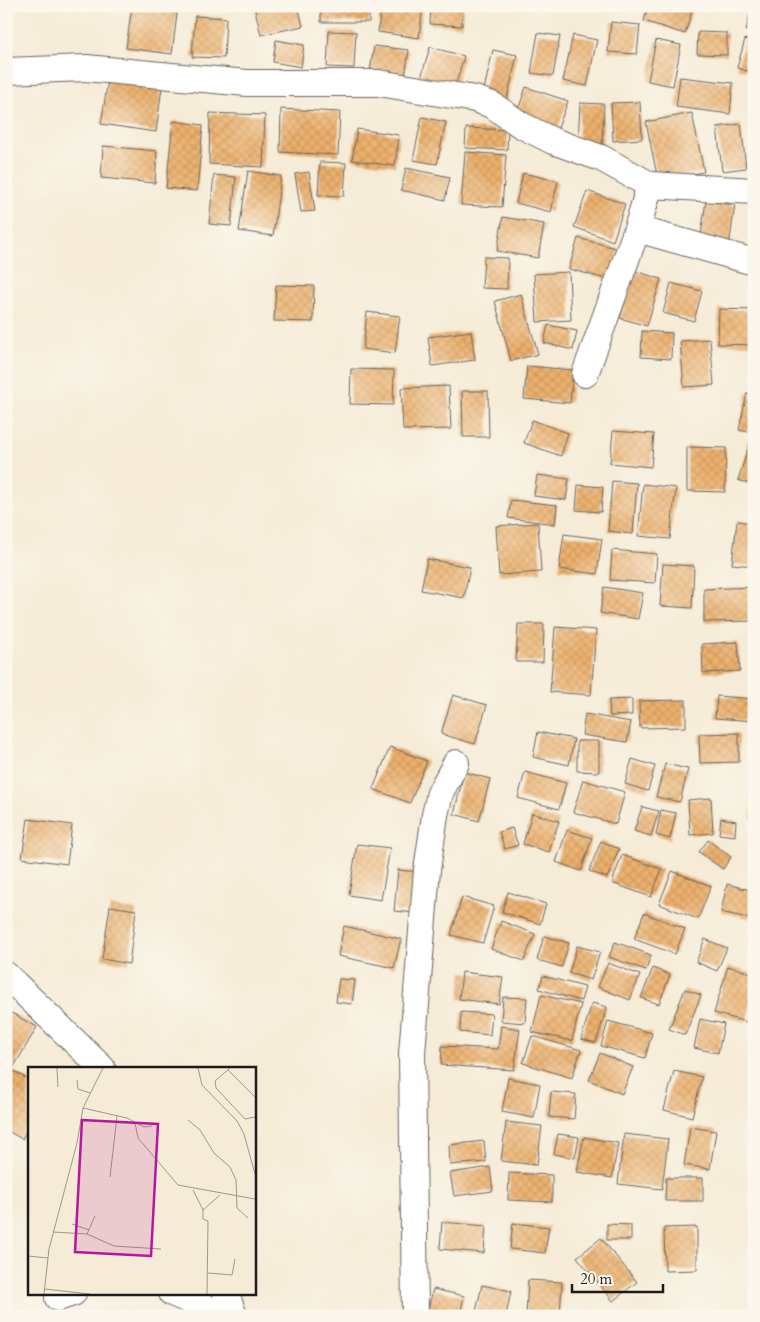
<svg xmlns="http://www.w3.org/2000/svg" width="760" height="1322" viewBox="0 0 760 1322" font-family="Cardo,serif">
<style>
.building{fill:url(#building-cross-hatch)}
.lines{fill:none;stroke-linecap:round;stroke-linejoin:round}
.street-casing{stroke:#68645d;stroke-width:28}
.street{stroke:#fff;stroke-width:26}
.inset-road{fill:none;stroke:#9e988c;stroke-width:1}
.view{fill:#b5179e;fill-opacity:0.15;stroke:#b5179e;stroke-width:2.5}
.inset-edge{fill:none;stroke:#1c1c1c;stroke-width:2.5}
</style>
<defs>
<pattern id="building-cross-hatch" width="8" height="8" patternUnits="userSpaceOnUse" patternTransform="scale(1.25)"><rect width="8" height="8" fill="#edb16d"/><path d="M0 0l8 8M0 8l8-8" fill="none" stroke="#cb985e"/></pattern>
</defs>
<rect width="100%" height="100%" fill="#fbf7ec"/>
<filter id="ink" filterUnits="userSpaceOnUse"><feTurbulence type="fractalNoise" baseFrequency=".02" numOctaves="2"/><feDisplacementMap in="SourceGraphic" scale="10" xChannelSelector="R" yChannelSelector="G"/><feConvolveMatrix kernelMatrix="1 2 1 2 8 2 1 2 1" color-interpolation-filters="sRGB"/></filter>
<filter id="wash" filterUnits="userSpaceOnUse"><feTurbulence type="fractalNoise" baseFrequency=".0096" numOctaves="4" result="noise"/><feDisplacementMap in="SourceGraphic" scale="20" xChannelSelector="R" yChannelSelector="G"/><feGaussianBlur stdDeviation="1.12" result="paint"/><feColorMatrix in="noise" values="0 0 0 0 0 0 0 0 0 0 0 0 0 0 0 0 0 1.4 0 .05"/><feComposite in="paint" operator="in"/></filter>
<g filter="url(#wash)">
<rect width="100%" height="100%" fill="#f5ebd6"/>
<g id="blocks">
<!-- building -->
<path class="building" d="M132,6H178L172,54L126,48Z
M254,6H298L303,26L261,35Z
M321,6H369V22H321Z
M381,6H423L419,38L378,32Z
M431,6H463L462,26L430,24Z
M648,6H677L692,11L685,34L644,21Z
M750,13L754,14V32L746,31Z
M195,16L226,18L224,58L192,57Z
M611,22L640,25L637,54L608,52Z
M329,31L356,32L354,68L327,67Z
M698,32L727,33V55L697,54Z
M538,33L560,36L553,76L531,73Z
M573,35L597,40L587,86L563,81Z
M745,39L754,42V73L737,68Z
M276,40L304,45L301,67L273,62Z
M656,40L681,45L673,86L648,81Z
M374,46L409,50L405,76L370,71Z
M430,47L464,56L455,87L421,78Z
M493,50L517,55L507,99L483,94Z
M680,77L733,83L730,114L676,107Z
M108,80L162,87L156,132L101,124Z
M526,87L568,101L558,128L517,113Z
M640,102L642,139L613,141L611,103Z
M580,103L604,104L602,146L578,144Z
M281,109L340,112L338,155L280,152Z
M210,113L265,115L263,167L209,164Z
M692,113L704,172L658,180L646,122Z
M422,117L446,122L437,164L413,160Z
M173,121L203,125L197,191L166,188Z
M741,124L746,168L722,171L717,127Z
M466,128L508,130L507,150L465,148Z
M357,129L399,135L395,166L352,160Z
M103,146L157,151L155,183L101,178Z
M465,152L506,155L502,207L461,205Z
M320,162L346,163L344,196L318,195Z
M406,168L450,177L445,200L401,190Z
M248,171L281,176L273,236L239,231Z
M309,172L315,211L301,212L295,174Z
M523,173L558,181L551,212L516,203Z
M214,175L236,177L231,226L209,224Z
M587,191L625,204L613,241L574,227Z
M706,201L735,205L729,246L700,241Z
M503,217L544,224L538,258L497,251Z
M578,238L619,249L610,280L569,269Z
M484,257L508,258L507,289L482,288Z
M635,271L661,279L647,326L620,318Z
M569,272L571,320L537,322L534,274Z
M671,283L702,291L694,321L663,313Z
M276,285L314,286L313,322L274,321Z
M521,294L538,354L511,361L495,301Z
M719,309L754,310V345L718,344Z
M367,312L400,316L395,353L363,349Z
M548,325L577,331L573,350L544,343Z
M471,331L475,360L432,366L428,337Z
M642,331L672,333L671,359L641,357Z
M710,339L714,385L684,387L680,341Z
M527,366L573,370L570,403L524,399Z
M351,369L394,370L393,405L350,404Z
M449,386L451,429L403,430L401,388Z
M462,391H488L489,437H463Z
M747,393L754,395V433L739,430Z
M532,420L568,433L561,456L524,443Z
M613,431L654,434L651,467L610,463Z
M750,442L754,444V485L738,480Z
M687,447L726,448L725,492L687,491Z
M537,475L569,479L566,500L534,496Z
M612,481L637,483L633,534L608,531Z
M643,484L676,488L670,539L638,536Z
M578,485L603,487L601,512L576,510Z
M511,500L557,505L555,524L508,518Z
M737,521L754,523V566L732,564Z
M538,523L541,572L499,575L496,526Z
M564,534L602,539L597,574L559,569Z
M612,550L657,554L655,583L610,580Z
M427,559L470,567L464,598L421,590Z
M663,564L694,566L692,608L660,606Z
M604,587L643,593L638,619L600,613Z
M754,587V621L704,622V589Z
M518,624H544L543,662H516Z
M555,627L596,630L591,695L550,692Z
M738,642L740,671L703,673L702,644Z
M453,695L487,705L475,744L441,734Z
M717,696L754,699V721L715,718Z
M632,699V715L610,716L609,700Z
M686,700V727L640,728L639,701Z
M585,714L631,722L627,742L582,735Z
M752,731H754V759H750Z
M538,732L574,739L569,765L533,757Z
M739,733V762L700,763L699,734Z
M577,741H599V772L577,771Z
M390,747L427,761L410,803L373,789Z
M632,759L655,766L648,791L625,784Z
M665,764L688,769L680,802L656,797Z
M464,772L490,779L479,821L454,814Z
M525,772L566,783L559,809L518,798Z
M583,780L625,792L616,824L573,812Z
M752,797H754V818H750Z
M711,798L713,833L690,835L688,800Z
M642,807L659,811L651,836L634,831Z
M661,810L676,813L670,839L656,835Z
M532,813L559,821L549,852L523,844Z
M721,818L736,821L735,836L719,834Z
M28,819L72,825L67,864L22,858Z
M512,828L518,845L505,849L499,832Z
M567,830L592,838L581,871L556,862Z
M708,840L731,857L723,869L699,852Z
M601,841L619,849L607,878L589,871Z
M357,844L390,848L381,900L349,895Z
M622,855L662,869L651,897L612,883Z
M398,870L420,872L416,913L394,911Z
M672,871L711,886L698,919L659,904Z
M727,884L754,891V911L752,919L721,912Z
M508,892L546,904L540,924L502,912Z
M462,897L494,906L483,943L451,935Z
M110,906L136,910L129,964L102,959Z
M644,913L685,929L675,954L634,939Z
M501,921L535,934L524,961L491,949Z
M344,926L401,939L394,968L338,956Z
M544,936L569,943L562,967L537,960Z
M705,939L727,948L717,971L696,962Z
M615,942L651,955L646,970L609,957Z
M577,946L600,952L591,980L569,973Z
M608,963L640,975L630,1000L598,987Z
M728,966L754,974V995L746,1022L714,1013Z
M653,968L670,975L659,1004L641,998Z
M462,972L503,977L499,1004L459,999Z
M543,976L585,987L581,1001L539,989Z
M339,979L355,980L352,1004L336,1002Z
M685,989L701,995L685,1035L669,1029Z
M541,995L581,1004L572,1041L532,1032Z
M503,997L527,998L525,1023L501,1021Z
M592,1003L607,1007L596,1043L581,1039Z
M6,1010L37,1027L12,1070L29,1080V1126L22,1139L6,1130Z
M461,1012L492,1014L490,1035L460,1032Z
M700,1019L724,1024L718,1053L694,1048Z
M608,1021L652,1033L645,1058L601,1046Z
M501,1026L520,1029L514,1070L441,1065L442,1046L498,1049Z
M532,1036L581,1050L572,1078L523,1063Z
M600,1053L633,1067L622,1094L589,1080Z
M674,1071L702,1077L692,1117L664,1110Z
M508,1078L540,1084L534,1118L502,1112Z
M551,1092L576,1094L574,1119L549,1117Z
M506,1122L542,1126L537,1165L501,1161Z
M690,1127L716,1131L710,1169L684,1165Z
M558,1134L579,1137L575,1158L554,1154Z
M624,1134L668,1139L662,1189L618,1184Z
M584,1137L618,1143L612,1178L577,1172Z
M484,1141L486,1162L450,1165L449,1145Z
M490,1167L493,1191L454,1196L450,1173Z
M509,1173L552,1175V1202L508,1200Z
M666,1178H703V1201H665Z
M442,1222L486,1226L484,1253L440,1249Z
M513,1223L549,1227L545,1253L510,1249Z
M607,1224L631,1225V1240H607Z
M697,1227V1270L665,1271L664,1228Z
M601,1238L637,1282L613,1301L577,1257Z
M528,1280L562,1282L560,1316H526Z
M482,1285L511,1291L506,1316H475Z
M433,1289L464,1296L460,1316L428,1310Z"/>
</g>
</g>
<g filter="url(#ink)">
<use href="#blocks" fill-opacity="0" stroke="#68645d" stroke-width="1"/>
<g class="lines">
<defs>
<path id="street" d="M6,71L86,68L247,83H379L475,99L492,105L521,125L553,141L601,158L650,185L754,191
M637,229L754,262
M585,374L637,229L650,185
M6,975L102,1068
M172,1293L225,1316
M226,1293L234,1316
M58,1298L73,1293
M415,1316L412,1053L427,870L435,815L440,793L456,763"/>
</defs>
<!-- street casing -->
<use href="#street" class="street-casing"/>
<!-- street -->
<use href="#street" class="street"/>
</g>
</g>
<!-- overview -->
<g transform="translate(28 1067)">
<rect width="228" height="228" fill="#f5ebd6"/>
<path class="inset-road" d="M29,1L30,20M170,1L174,18L209,54L216,67L227,107M202,1L187,14L188,21L217,52L227,50M200,3L227,30M49,13L50,22L62,26M55,41L99,51L116,60L124,59M160,53L172,63L186,86L202,100L208,113L209,141L220,151M107,56L110,71L150,118L227,132M82,110L89,49M165,123L175,143V152L180,154L179,227M175,143L192,128M44,157L61,163M25,165L59,167L86,179L133,182M59,167L67,149M0,189L20,191M180,206L204,208L207,192M17,222L62,227M16,227L21,182L49,76L55,41L75,1"/>
<path class="view" d="M54,53L130,57L123,189L47,185Z"/>
<rect width="228" height="228" class="inset-edge"/>
</g>
<!-- margin -->
<rect width="760" height="1322" fill="none" stroke="#fbf7ec" stroke-width="25"/>
<!-- scale -->
<path d="M572 1284v8h91v-8" fill="none" stroke="#1c1c1c" stroke-width="2.5"/>
<text x="580" y="1284" font-size="15" fill="#1c1c1c" stroke="#fbf7ec" stroke-width="4" paint-order="stroke">20 m</text>
</svg>
